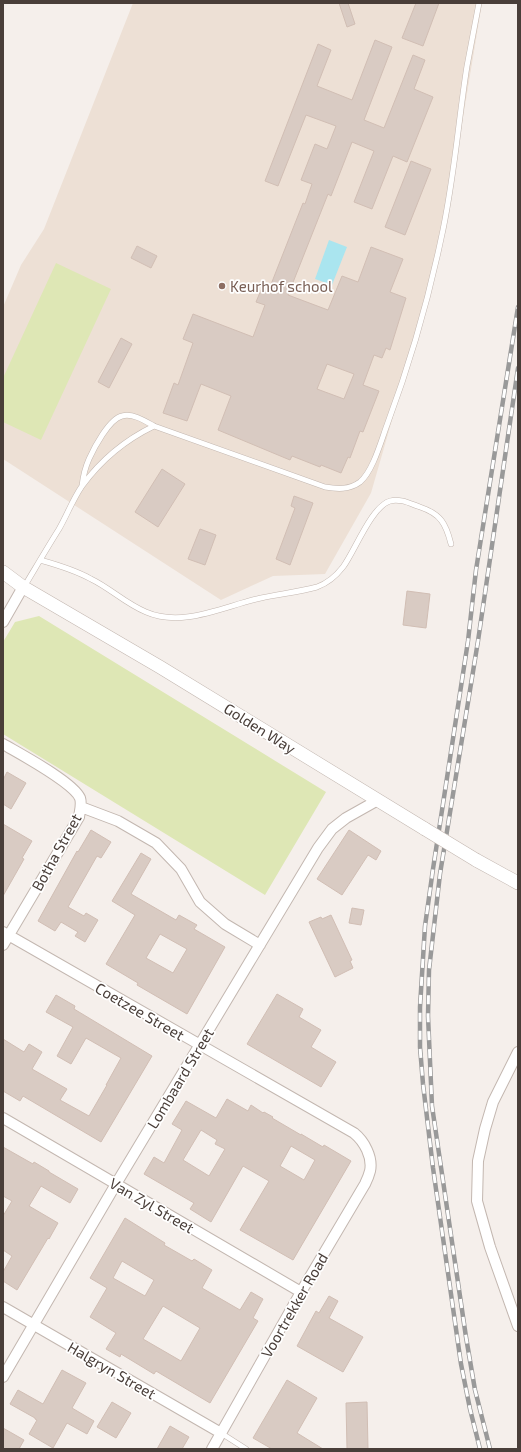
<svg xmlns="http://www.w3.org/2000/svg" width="521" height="1452" viewBox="0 0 521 1452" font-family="'Exo 2',sans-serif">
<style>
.education{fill:#ede0d5}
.green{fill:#dee7b5}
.water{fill:#aae5ef}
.building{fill:#d9cbc3;stroke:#d1beb4;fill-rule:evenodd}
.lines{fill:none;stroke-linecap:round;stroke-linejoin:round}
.service-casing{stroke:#c3b7b0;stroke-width:6}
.minor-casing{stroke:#c3b7b0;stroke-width:12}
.tertiary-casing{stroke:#c3b7b0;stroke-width:14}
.service{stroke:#fff;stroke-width:5}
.minor{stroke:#fff;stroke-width:10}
.tertiary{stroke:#fff;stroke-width:13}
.rail-casing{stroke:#999;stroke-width:4.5}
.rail{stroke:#fff;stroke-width:3;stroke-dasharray:9;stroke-linecap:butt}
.tertiary-bridge-casing{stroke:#c3b7b0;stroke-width:14;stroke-linecap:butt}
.tertiary-bridge{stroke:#fff;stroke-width:13}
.education-dot{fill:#8d6e63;stroke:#fff;stroke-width:1.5}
.labels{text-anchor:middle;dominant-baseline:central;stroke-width:3.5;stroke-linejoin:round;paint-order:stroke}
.education-label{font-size:15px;fill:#785e54;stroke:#fff;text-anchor:start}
.street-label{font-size:15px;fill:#493e39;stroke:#fff}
</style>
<rect width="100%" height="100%" fill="#f5efeb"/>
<!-- education -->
<path class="education" d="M133,3H482L441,250L371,493L325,574L273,576L221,600L3,459V307L21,265L44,229Z"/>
<!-- green -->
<path class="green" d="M56,263L111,289L41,440L3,422V378Z
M39,616L326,792L265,895L3,734V642L15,622Z"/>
<!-- water -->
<path class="water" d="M329,240L347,247L332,285L315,279Z"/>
<!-- building -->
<path class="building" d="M339,3H348L355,24L347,27Z
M416,3H439L423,46L402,38Z
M375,40L392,47L364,120L384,128L413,55L425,60L414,89L433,97L407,162L393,156L372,209L354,202L374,151L352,142L331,196L328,194L288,295L328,310L342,276L358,282L371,247L403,259L390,292L406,298L390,350L386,348L382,358L374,355L363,385L379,391L363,432L360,431L350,458L348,457L341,473L321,465L320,467L292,456L290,460L218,430L231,396L201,384L187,421L163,413L174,383L178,385L193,343L183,339L193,314L253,337L265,305L256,302L261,290L268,292L303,203L305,204L312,184L301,180L315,144L327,149L336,126L306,115L278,186L265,181L318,44L331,50L317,86L352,100ZM327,364L354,374L344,399L317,389Z
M411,161L431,169L405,235L385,227Z
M137,246L157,256L151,268L131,258Z
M121,338L132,344L109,388L98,382Z
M162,469L185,484L158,527L135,512Z
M294,496L313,503L290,565L276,559L295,508L291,506Z
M200,529L216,535L205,565L188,559Z
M407,591L430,594L426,628L403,625Z
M7,772L26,783L11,809L3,804V780Z
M3,824L32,841L22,858L24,859L3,896Z
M91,830L111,842L101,858L97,856L68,907L84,916L86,913L98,920L85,942L75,936L78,932L61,922L55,931L38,921L77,851L78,852Z
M349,830L381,851L376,860L368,855L342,895L317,879Z
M141,853L151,859L131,894L176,920L179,915L197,925L194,929L225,947L187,1014L137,985L138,983L106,964L135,915L112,901ZM160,934L187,949L173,973L146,958Z
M352,908L364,910L361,925L349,923Z
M331,915L352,960L350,961L353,968L335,977L309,922L321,917L322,919Z
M277,994L303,1009L299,1017L321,1030L311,1047L336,1062L321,1087L247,1044Z
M56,995L75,1006L74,1009L152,1056L101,1142L23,1096L20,1101L3,1091V1039L24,1052L29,1044L42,1052L32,1069L67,1089L60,1100L89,1116L107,1085H106L121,1058L86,1038L71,1064L57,1056L73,1027L46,1012Z
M227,1099L248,1111L251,1105L263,1113L264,1112L273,1117L272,1118L301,1135V1134L323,1147L324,1145L351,1161L293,1260L240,1230L269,1181L243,1166L211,1222L190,1209L194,1203L144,1174L154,1157L164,1163L182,1130L172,1124L186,1101L216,1118ZM201,1130L217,1140L215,1144L225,1149L209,1176L183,1160ZM291,1146L315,1160L304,1180L280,1166Z
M3,1147L33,1164L34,1162L49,1171V1172L78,1189L70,1203L41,1186L29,1206L58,1223L49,1239L48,1238L17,1290L3,1281V1272L12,1256L3,1250V1216L12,1201L3,1196Z
M125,1218L165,1243L164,1245L192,1261L194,1259L212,1270L202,1288L240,1310L251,1292L263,1299L253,1318L258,1321L210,1403L156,1371L154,1374L121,1354L120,1357L106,1349L116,1333L90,1317L107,1288L90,1278ZM122,1261L154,1280L145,1296L113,1278ZM163,1306L200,1328L181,1361L143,1339Z
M329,1296L338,1301L329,1318L363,1337L343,1372L297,1346L316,1311L319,1313Z
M62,1370L86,1383L72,1408L94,1421L87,1434L67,1423L53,1448L29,1434L37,1420L35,1419V1418L10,1404L18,1390L43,1404Z
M287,1380L317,1398L297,1433L323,1449H272L253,1438Z
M112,1402L131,1413L116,1438L97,1427Z
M367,1402L368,1449H347L346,1403Z
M170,1426L189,1437L182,1449H157Z
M3,1428L24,1440L19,1449H3Z"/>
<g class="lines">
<defs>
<path id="service" d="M82,486C83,477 85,468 89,459C94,448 109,419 122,416C133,413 145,421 154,426L325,487C337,489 349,490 360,482C373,471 381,441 387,425C409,366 428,301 441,239C454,182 458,123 467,66C471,45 475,24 479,3
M40,560C58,565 75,570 91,579C110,588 126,604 146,612C183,628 224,606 261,598C279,594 299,592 317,587C328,583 336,576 343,567C355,551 371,507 390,501C400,498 411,504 420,507C441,514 446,524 451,544
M24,587C36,567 47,548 59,529C67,515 73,499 82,486C101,460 125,440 154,426
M221,1433L246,1449"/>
<path id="minor" d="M3,622L23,587
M3,744C20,754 73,782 80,798C82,804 80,810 79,817L3,945
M81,807L118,821L156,843L181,869L200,902L225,924L260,945
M3,932L354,1133C364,1141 373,1157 370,1171C369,1175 367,1180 365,1184L301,1292L212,1449
M518,1052L493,1102L485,1129L478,1161L477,1201L490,1247L518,1326
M3,1118L301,1292
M3,1307L221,1433
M3,1377L116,1184L318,848L332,829L346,818L378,800"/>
<path id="tertiary" d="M3,572L23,587L160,667L425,829
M476,860L518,883"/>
</defs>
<!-- service casing -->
<use href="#service" class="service-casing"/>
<!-- minor casing -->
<use href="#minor" class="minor-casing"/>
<!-- tertiary casing -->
<use href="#tertiary" class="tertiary-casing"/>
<!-- service -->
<use href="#service" class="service"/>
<!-- minor -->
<use href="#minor" class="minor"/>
<!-- tertiary -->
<use href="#tertiary" class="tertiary"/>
<defs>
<path id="rail" d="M480,1449L470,1409L461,1364L433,1168L423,1084L420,1047V1007L425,926L433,869L468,641L476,570L518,307
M490,1449L475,1390L466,1337L432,1106L428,1016L429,970L440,874L478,641L518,368"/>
</defs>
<!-- rail casing -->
<use href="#rail" class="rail-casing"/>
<!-- rail -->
<use href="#rail" class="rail"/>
<defs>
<path id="tertiary-bridge" d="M425,829L476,860"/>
</defs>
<!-- tertiary-bridge casing -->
<use href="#tertiary-bridge" class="tertiary-bridge-casing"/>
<!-- tertiary-bridge -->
<use href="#tertiary-bridge" class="tertiary-bridge"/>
</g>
<!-- markers -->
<circle class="education-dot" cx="222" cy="286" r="4"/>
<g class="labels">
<!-- education labels -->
<g class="education-label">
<text x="230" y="286">Keurhof school</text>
</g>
<!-- street labels -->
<g class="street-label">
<text transform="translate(260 728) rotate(32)">Golden Way</text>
<text transform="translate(56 852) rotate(-61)">Botha Street</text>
<text transform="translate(140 1011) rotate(30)">Coetzee Street</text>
<text transform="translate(180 1078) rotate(-59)">Lombaard Street</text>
<text transform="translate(152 1205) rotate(30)">Van Zyl Street</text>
<text transform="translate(294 1305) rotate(-60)">Voortrekker Road</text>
<text transform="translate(112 1370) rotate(30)">Halgryn Street</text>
</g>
</g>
<!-- border -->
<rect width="521" height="1452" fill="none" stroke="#493e39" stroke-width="8"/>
</svg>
